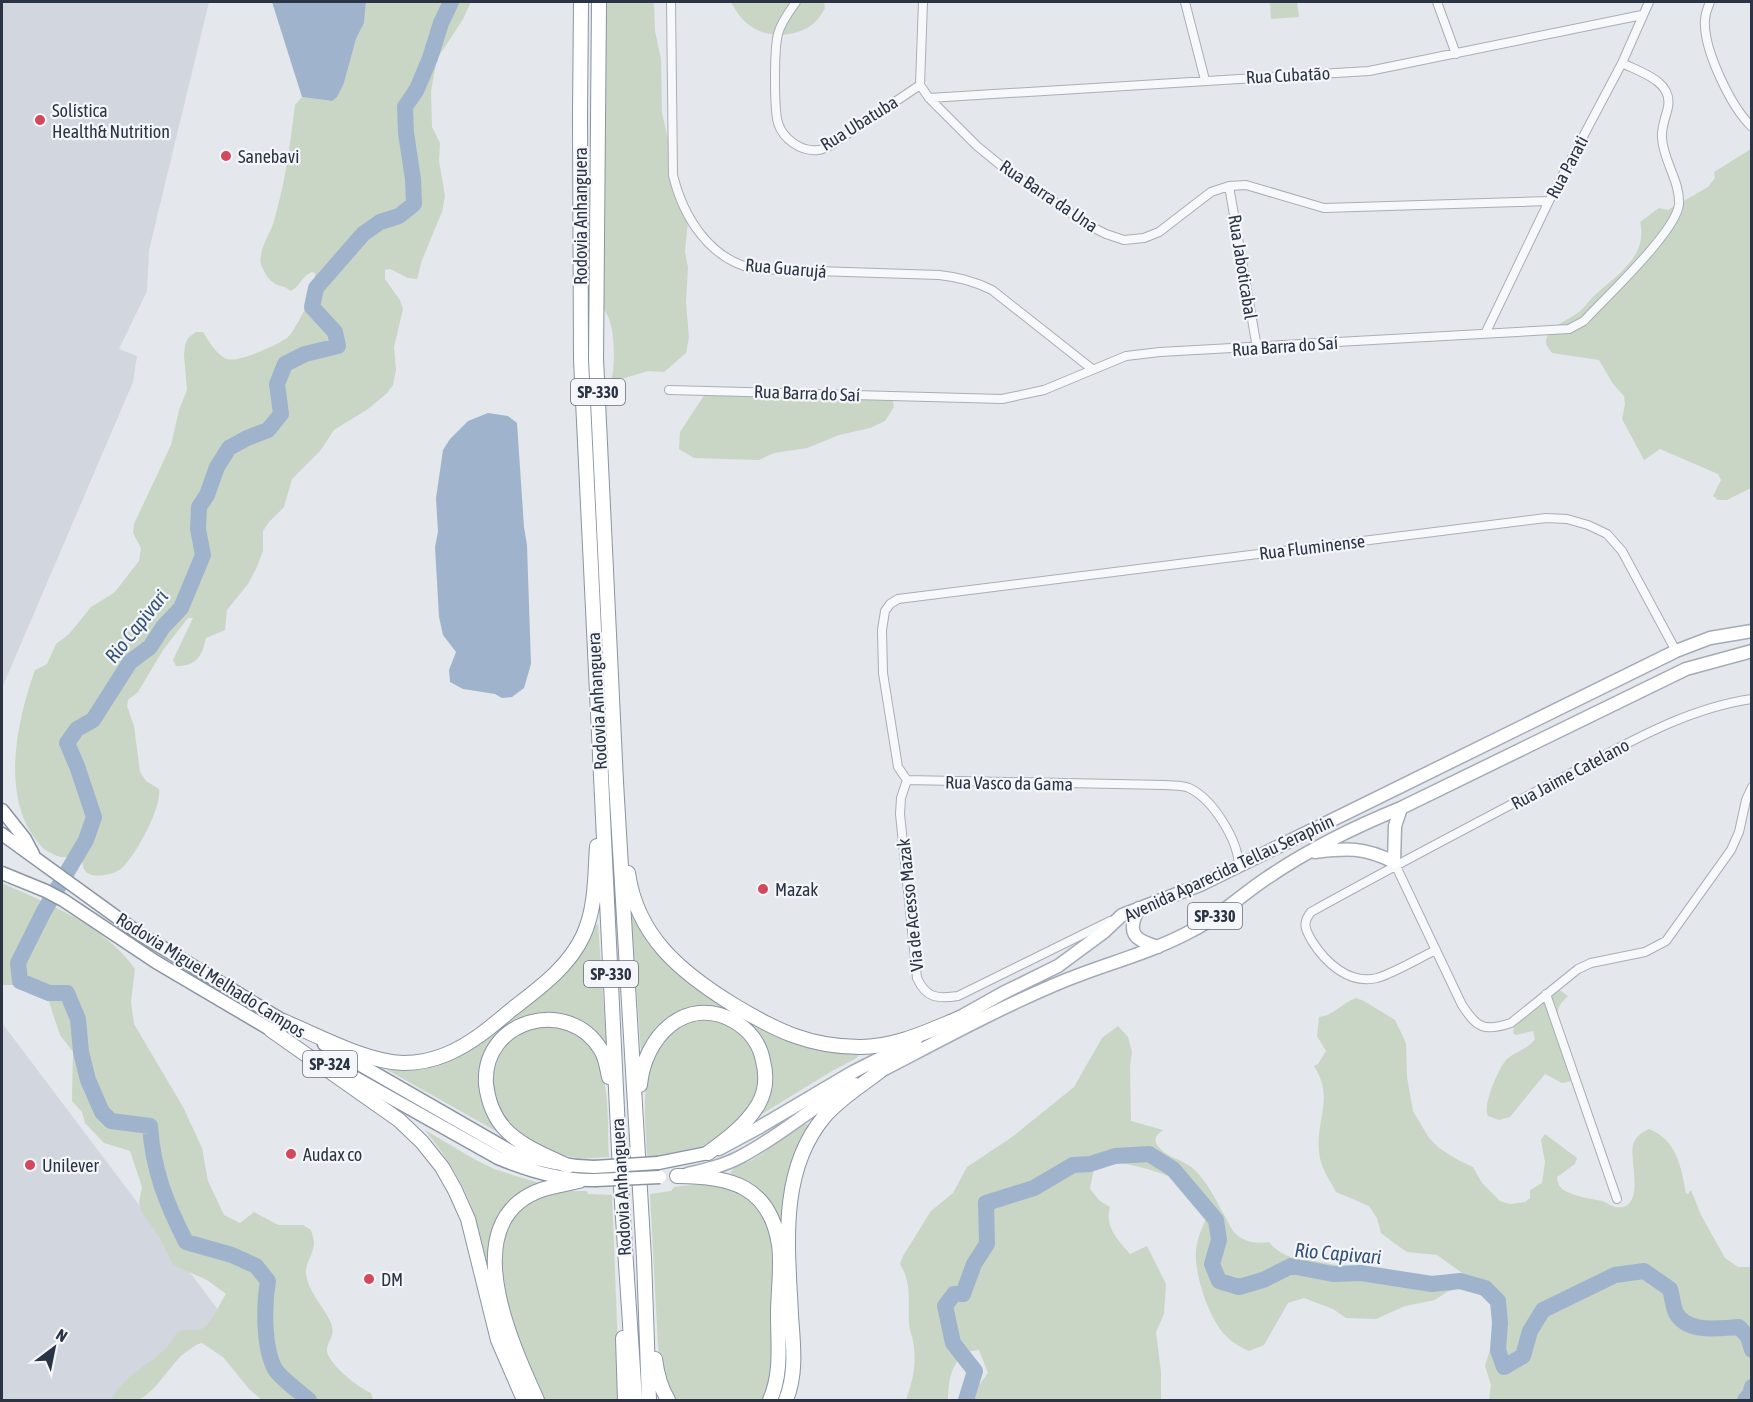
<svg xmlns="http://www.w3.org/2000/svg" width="1753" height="1402" viewBox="0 0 1753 1402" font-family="'Asap Condensed',sans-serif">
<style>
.built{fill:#d2d6de}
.green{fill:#c9d6c5}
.water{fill:#9fb4cc}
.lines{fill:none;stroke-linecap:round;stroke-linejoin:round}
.river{stroke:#9fb4cc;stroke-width:16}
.minor-casing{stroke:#a9aeb7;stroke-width:10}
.primary-casing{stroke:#a3abb8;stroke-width:15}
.trunk-casing{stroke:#8b94a3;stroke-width:15}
.motorway-casing{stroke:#8b94a3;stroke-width:16}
.minor{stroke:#f7f8fa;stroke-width:8}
.primary{stroke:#fff;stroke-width:12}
.trunk{stroke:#fff;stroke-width:12}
.motorway{stroke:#fff;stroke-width:14}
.trunk-bridge-casing{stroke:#8b94a3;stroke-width:15;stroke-linecap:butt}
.trunk-bridge{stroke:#fff;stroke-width:12}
.poi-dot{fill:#d1495b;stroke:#f4f6f9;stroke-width:2}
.labels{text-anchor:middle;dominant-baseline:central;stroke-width:4.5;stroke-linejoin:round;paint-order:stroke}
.shield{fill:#f4f6f9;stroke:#676e7b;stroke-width:1.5}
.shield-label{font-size:16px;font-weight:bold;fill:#2b3445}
.street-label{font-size:18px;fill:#2b3445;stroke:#f4f6f9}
.poi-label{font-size:18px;fill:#2b3445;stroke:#f4f6f9;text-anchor:start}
.water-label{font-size:20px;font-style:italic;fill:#34527a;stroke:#f4f6f9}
</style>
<rect width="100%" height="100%" fill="#e4e7ec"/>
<!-- built -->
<path class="built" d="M2,2H209L149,250L147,291L119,349L137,356L133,382L2,688Z
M2,1023L228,1323L117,1400H2Z"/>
<!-- green -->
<path class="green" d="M366,2H471L463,19L437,59L431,91L432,127L440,143L439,161L445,196L442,212L422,260L417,279L408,278L390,269L385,270V279L400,300L403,309L394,347L396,370L393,385L387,393L368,409L334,430L320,451L292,479L284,507L269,522L263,531V551L257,567L248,584L227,610L225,630L206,638C202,656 197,666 176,666L173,660L193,618H188L163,650L138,692L128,700L127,706L134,726L140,772L146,781L159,789C162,807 136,855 122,868C114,875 86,882 83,866C81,860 85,850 86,843C68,859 65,862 44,849C0,805 14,729 35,670L47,664L56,644L69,634L91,607L114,593L139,561L141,548L133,533L134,524L171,445L179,410L187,390L184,355L185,345L188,338L196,332H203C209,341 216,355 227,359C238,363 280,344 288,337C298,326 317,288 315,273L312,272C299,278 302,286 290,291C285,285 279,287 274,283C268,280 263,270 261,264C258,251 269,236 273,224C285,185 290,145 295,105L302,97L331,101L344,83L356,39L364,23Z
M597,2H654L655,31L661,59L662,113L670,148L677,155L672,173L688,220L685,252L688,267L686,302L689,338L686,353L664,372L648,371L615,381L612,378C615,361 616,322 603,309L600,254L604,217Z
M731,2H824L825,8C822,13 819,19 814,23C798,37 769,39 752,27C742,21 736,11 731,2Z
M1270,2H1297L1299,17L1271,19Z
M1751,149V488L1727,500H1718L1713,496L1721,480L1718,474L1660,449L1644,460L1622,419L1625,404L1624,396L1613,384L1599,360L1552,353C1548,347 1544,344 1547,337C1552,325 1571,319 1580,311C1586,306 1590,299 1596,294C1618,274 1648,256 1640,222L1659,208L1668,210L1708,187L1715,178L1714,172Z
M707,391L889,393L890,391L894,407L885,421L870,428L839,435L807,448L774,453L759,460L694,458L679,449L680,432Z
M2,883C49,904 105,926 135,969L131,1002L134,1024L183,1107L202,1148L208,1181L224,1215L240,1223L254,1212L278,1225H303L311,1230C312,1234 314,1239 314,1243C314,1254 305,1262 306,1274C309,1294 324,1306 331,1323C336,1337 328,1339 327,1349C325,1362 360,1389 371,1393L373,1400H262L249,1389L223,1357L202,1343C177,1348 163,1387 140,1399C133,1402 120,1401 112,1400C121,1376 152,1364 168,1346C172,1341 174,1334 180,1331C188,1328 197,1334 206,1326C214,1318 220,1303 226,1294L207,1280L173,1265L160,1238L141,1211L139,1202L142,1187L130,1151L104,1143L85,1123L82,1112L72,1101L73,1052L60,1035L48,999L39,991L24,985H2Z
M634,909L672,966L681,976L750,1022L793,1042L810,1047L855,1052L859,1055L855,1059L832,1071L757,1117L761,1040L751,1026L729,1011L716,1008L651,1037L641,1053L631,910Z
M598,924L607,1051C589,1030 576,1013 547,1014C541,1014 533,1014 529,1017C519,1022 493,1053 483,1063L501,1134L384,1068V1067L477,1043L594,926Z
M1554,986L1568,996C1564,1000 1559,1004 1558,1011C1555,1029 1572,1060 1572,1081L1562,1083L1545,1074L1510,1117L1499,1120L1488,1116C1482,1106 1499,1067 1507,1059C1516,1051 1528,1049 1535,1039L1533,1031L1516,1035L1513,1033L1514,1028Z
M1356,998L1364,1001L1395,1020L1406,1043L1407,1077L1413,1111L1429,1138L1439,1148L1458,1160L1473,1167L1482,1183L1500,1201L1510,1204L1525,1202L1530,1198V1190L1542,1183L1545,1162L1541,1140L1545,1134L1577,1158L1575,1164L1557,1177C1558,1189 1564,1191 1575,1195C1584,1198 1593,1199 1602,1201C1606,1202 1610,1206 1615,1207C1647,1212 1629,1159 1633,1145C1636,1136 1641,1133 1649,1129C1677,1140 1681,1167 1686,1193L1688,1194L1691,1190L1701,1215L1725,1258L1738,1267H1751V1400H1489L1491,1385L1485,1366L1494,1336V1320L1491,1305L1480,1290L1463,1287L1447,1292L1435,1300L1405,1306L1376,1319L1346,1318L1333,1309L1304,1298L1288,1303L1264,1345L1249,1351C1240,1347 1233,1343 1226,1336C1209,1320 1191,1267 1197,1244C1202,1222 1209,1224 1205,1199C1176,1173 1137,1165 1099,1159L1093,1173L1090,1189L1100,1201L1110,1207C1104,1227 1118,1240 1130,1254L1147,1246L1166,1284L1164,1314L1156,1332L1161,1372V1400H973L972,1394L988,1373L979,1350L964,1352C950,1369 949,1379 948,1400H906C913,1381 917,1362 913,1341C912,1335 909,1329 909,1323C908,1302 912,1283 900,1264L903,1256L931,1211L953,1193L967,1167L1012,1137L1074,1087L1102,1038L1118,1026L1128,1037L1132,1052L1130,1066L1131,1121L1163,1130L1157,1135L1155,1140C1160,1156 1180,1158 1191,1167C1204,1177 1216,1199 1223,1213C1227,1219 1230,1228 1235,1233C1243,1242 1257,1244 1269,1242C1277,1253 1290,1257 1302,1261L1303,1259L1364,1270L1392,1283L1407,1282L1424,1285L1462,1273L1437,1255L1407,1252L1394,1243L1381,1233L1377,1218L1369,1206L1336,1192C1330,1181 1322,1169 1320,1158C1313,1122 1336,1100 1314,1066L1318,1064L1326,1051L1317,1036L1319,1017C1333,1016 1342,1003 1356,998Z
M704,1018C725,1022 742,1030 753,1049C776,1092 736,1134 697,1149C681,1155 664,1156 647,1156C645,1113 636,1049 681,1024C687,1021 697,1020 704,1018Z
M533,1026C544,1026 556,1025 566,1028C570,1029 574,1032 578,1035C613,1059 607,1119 609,1157C593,1158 575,1160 559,1154C525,1142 492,1120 493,1081C493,1069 495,1056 503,1046C510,1036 523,1031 533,1026Z
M805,1124L812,1125L781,1246L749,1184L730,1173L734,1168L754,1159Z
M425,1130L474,1159L494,1169L542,1184L505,1214L495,1308C488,1277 484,1243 474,1213C463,1182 445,1155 425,1130Z
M717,1182C751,1199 761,1198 771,1239L776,1353L765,1400H675C663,1384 660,1365 658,1345L650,1194L671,1191L674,1187Z
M557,1191H587L588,1194L612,1195L620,1400H543C522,1350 467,1239 531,1200C538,1196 549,1194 557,1191Z"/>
<!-- water -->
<path class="water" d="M272,2H366L364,23L356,39L344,83L337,97L332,101L302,97Z
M488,413L508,416L517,423L524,527L527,545L531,664L524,688L512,697L502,698L495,694L463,689L450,682L449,670L456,652L443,635L439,617L435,547L438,532L436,498L443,450L450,439L468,421Z"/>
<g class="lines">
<!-- river -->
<path class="river" d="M309,1400C301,1393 280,1378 275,1369C263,1347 264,1304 268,1281L256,1266L232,1255L186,1242C166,1203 153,1170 150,1126L111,1121L102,1112L88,1080L81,1052L78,1019L67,993H49L20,981L18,963L44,911L86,840L94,817L77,766L67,743L77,729L93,720L130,662L150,647L163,627L181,608L203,555L198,529L199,507L207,495L217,467L229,448L247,438L268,430L281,414L277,384L285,364L305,354L338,346L335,332L312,307L316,288L363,234L380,222L399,216L414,204L413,179L406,133L405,107L417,89L430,58L441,23L451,2
M966,1400L975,1371L953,1343L945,1306L954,1294H963L974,1264L987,1244L986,1203L1034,1188L1073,1165L1090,1164L1115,1156L1149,1154L1173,1169L1216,1220L1219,1240L1212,1264L1219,1281L1239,1287L1263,1280L1291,1266L1333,1274L1361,1273L1432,1284L1460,1281L1485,1288L1498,1301L1500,1323L1498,1350L1504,1367L1523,1356L1530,1331L1543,1310L1615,1275L1644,1271L1670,1289C1672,1296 1673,1306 1676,1313C1688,1334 1719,1328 1739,1327L1748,1337L1752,1350
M1745,1400L1750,1394L1752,1387"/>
<defs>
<path id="minor" d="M671,2L673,175C683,217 710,260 755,269L939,275C959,277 974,281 992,290L1092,369
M796,2C789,12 781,22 778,34C774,49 774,109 778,123C783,139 801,152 818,150C822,150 827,147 831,145L920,85
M1185,2L1205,80
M1437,2L1456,54
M1710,2C1708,7 1705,14 1705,20C1703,49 1731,107 1752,127
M920,85L929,98L977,146L999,164L1088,225L1106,234L1124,240L1144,238L1159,232L1211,192L1229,186L1246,185L1324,208L1549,201
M920,85L923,2
M929,98L1369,71L1642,15
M1229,186L1257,348
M1486,332L1549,201L1622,63L1649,2
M669,390L1002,399L1044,390L1126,356L1160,352L1569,329L1584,321C1605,298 1677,231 1679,204C1680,181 1663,160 1662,138C1661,127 1666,117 1668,107C1673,81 1640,72 1622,63
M907,780L901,798L900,814L917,978C926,998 937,999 958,996L1110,921
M1394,862L1462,1005C1477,1028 1484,1032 1511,1023L1578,969L1591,963L1645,952L1666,941L1731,850L1739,832L1746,800L1752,787
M1239,866C1238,840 1213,799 1189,788C1182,785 1173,786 1165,785L907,780L898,767L883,673L882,630L885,611L890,604L898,599L1546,518L1567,519L1588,525L1607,534L1622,551L1676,651
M1436,950C1419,958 1394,973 1377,978C1349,985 1325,962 1312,941C1305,929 1302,923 1311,912C1392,867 1474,824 1556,781C1618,749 1681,709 1752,699
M1546,994L1617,1199"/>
<path id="primary" d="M1315,852C1347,848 1364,847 1394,862L1395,826L1401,808
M1139,908C1126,933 1134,940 1158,947
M953,1021L1003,993L1058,966L1104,932L1122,915L1200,885L1676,651L1710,638L1752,631
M873,1075C937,1042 1000,1007 1066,980C1108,963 1153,952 1193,930C1219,917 1240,896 1264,880C1306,851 1354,827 1401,808L1686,669L1752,651
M719,1149L758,1128L853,1072L916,1040
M687,1174C705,1170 723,1166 740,1157C781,1136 814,1104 855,1084"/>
<path id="trunk" d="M2,810L25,839L33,854
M2,834L140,934L290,1025
M2,873L46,891L63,900L156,962L278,1034
M324,1044L512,1152C539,1161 565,1166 594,1167
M320,1058L498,1158C529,1171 561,1181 595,1180
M658,1163L708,1153"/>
<path id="motorway" d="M581,2L580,115L581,359L620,1172L635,1400
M599,2L596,359L616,782L644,1258L649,1400
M628,873C637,937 682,973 732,1004C775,1030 809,1047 860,1047C896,1047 928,1031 960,1018
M283,1021C317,1035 366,1062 403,1063C418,1063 433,1060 447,1054C471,1044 491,1027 511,1010C538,989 568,968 583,936C596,908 595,876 597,846
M271,1030L399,1120L422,1142L442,1167L455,1190L468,1219L498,1340L524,1400
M640,1085C644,1038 685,994 734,1021C749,1030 760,1044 763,1061C767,1076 766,1091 758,1105C746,1125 727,1139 708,1153
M568,1166C547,1156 522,1147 505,1129C493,1116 488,1101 486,1084C482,1019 569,996 601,1050C606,1058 607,1068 609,1077
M677,1176C729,1176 770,1185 779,1245C782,1267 778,1292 778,1314C778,1344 782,1373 770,1400
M623,1338L625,1400
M655,1359C657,1374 660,1387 668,1400
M537,1400C515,1351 465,1246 519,1202C538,1187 558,1186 579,1181
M786,1400C797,1373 793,1344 791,1315C788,1249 778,1172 824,1117C839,1099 861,1086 880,1071"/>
</defs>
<!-- minor casing -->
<use href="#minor" class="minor-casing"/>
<!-- primary casing -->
<use href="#primary" class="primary-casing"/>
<!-- trunk casing -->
<use href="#trunk" class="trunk-casing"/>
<!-- motorway casing -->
<use href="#motorway" class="motorway-casing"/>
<!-- minor -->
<use href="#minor" class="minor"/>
<!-- primary -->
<use href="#primary" class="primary"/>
<!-- trunk -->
<use href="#trunk" class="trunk"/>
<!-- motorway -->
<use href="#motorway" class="motorway"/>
<defs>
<path id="trunk-bridge" d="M594,1167L658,1163
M595,1180L660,1177"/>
</defs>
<!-- trunk-bridge casing -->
<use href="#trunk-bridge" class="trunk-bridge-casing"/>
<!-- trunk-bridge -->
<use href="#trunk-bridge" class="trunk-bridge"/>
</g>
<!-- markers -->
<g class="poi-dot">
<circle cx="40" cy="120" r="6"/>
<circle cx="226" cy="156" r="6"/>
<circle cx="763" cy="889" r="6"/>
<circle cx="291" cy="1154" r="6"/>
<circle cx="30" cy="1165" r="6"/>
<circle cx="369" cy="1279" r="6"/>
</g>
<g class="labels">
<!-- shield labels -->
<g class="shield">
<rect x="571" y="379" width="54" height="26" rx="4.5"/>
<rect x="1188" y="903" width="54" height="26" rx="4.5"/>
<rect x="584" y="961" width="54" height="26" rx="4.5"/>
<rect x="303" y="1051" width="54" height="26" rx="4.5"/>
</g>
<g class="shield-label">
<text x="598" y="392">SP-330</text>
<text x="1215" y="916">SP-330</text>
<text x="611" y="974">SP-330</text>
<text x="330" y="1064">SP-324</text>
</g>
<!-- street labels -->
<g class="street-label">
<text transform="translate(1288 75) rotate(-3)">Rua Cubatão</text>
<text transform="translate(859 123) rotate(-32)">Rua Ubatuba</text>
<text transform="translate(1567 167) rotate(-62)">Rua Parati</text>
<text transform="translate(1049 196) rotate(34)">Rua Barra da Una</text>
<text transform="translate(580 216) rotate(-90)">Rodovia Anhanguera</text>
<text transform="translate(1243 267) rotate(81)">Rua Jaboticabal</text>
<text transform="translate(786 268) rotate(5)">Rua Guarujá</text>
<text transform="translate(1285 346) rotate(-4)">Rua Barra do Saí</text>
<text transform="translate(807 393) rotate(2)">Rua Barra do Saí</text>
<text transform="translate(1312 547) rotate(-7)">Rua Fluminense</text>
<text transform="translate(597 701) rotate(-93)">Rodovia Anhanguera</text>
<text transform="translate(1570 774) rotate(-28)">Rua Jaime Catelano</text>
<text transform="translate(1009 783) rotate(1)">Rua Vasco da Gama</text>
<text transform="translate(1229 868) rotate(-25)">Avenida Aparecida Tellau Seraphin</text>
<text transform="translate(910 905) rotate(-96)">Via de Acesso Mazak</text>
<text transform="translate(211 975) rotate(32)">Rodovia Miguel Melhado Campos</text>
<text transform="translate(621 1187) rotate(-93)">Rodovia Anhanguera</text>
</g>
<!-- poi labels -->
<g class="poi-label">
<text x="52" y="110">Solística<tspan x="52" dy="21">Health&amp; Nutrition</tspan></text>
<text x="238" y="156">Sanebavi</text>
<text x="775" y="889">Mazak</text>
<text x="303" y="1154">Audax co</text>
<text x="42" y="1165">Unilever</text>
<text x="381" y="1279">DM</text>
</g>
<!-- water labels -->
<g class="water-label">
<text transform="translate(136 626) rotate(-51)">Rio Capivari</text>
<text transform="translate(1338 1253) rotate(5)">Rio Capivari</text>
</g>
</g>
<!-- border -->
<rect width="1753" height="1402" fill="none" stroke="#2b3445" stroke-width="6"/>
<!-- north arrow -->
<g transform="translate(54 1348) rotate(32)" stroke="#f4f6f9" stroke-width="4.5" paint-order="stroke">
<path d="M0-4.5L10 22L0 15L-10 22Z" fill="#2b3445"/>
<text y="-9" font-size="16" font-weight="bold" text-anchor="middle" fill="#2b3445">N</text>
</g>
</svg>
